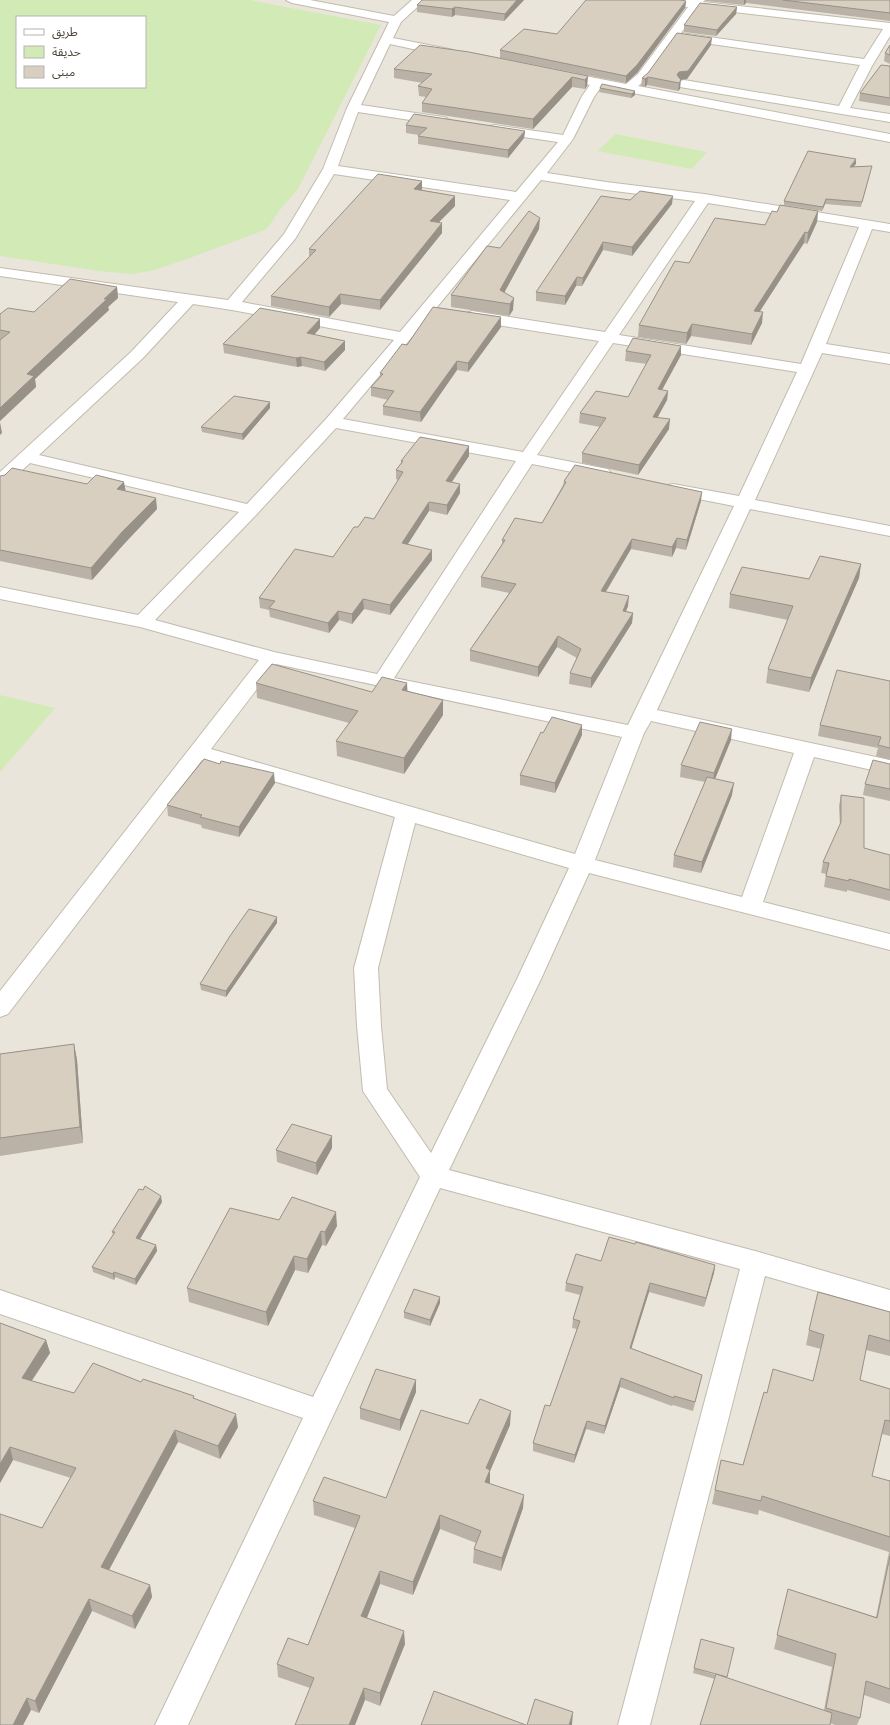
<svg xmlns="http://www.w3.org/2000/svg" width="890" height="1725" viewBox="0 0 890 1725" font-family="'Sofia Sans Condensed','Noto Sans Arabic',sans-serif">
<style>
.residential{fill:#eae5da;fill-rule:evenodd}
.green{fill:#d2eab5;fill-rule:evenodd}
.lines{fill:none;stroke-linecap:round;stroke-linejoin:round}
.minor-casing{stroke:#c2bbae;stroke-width:2}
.minor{fill:#fff;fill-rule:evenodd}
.wall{fill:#bab2a6}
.shaded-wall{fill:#979187}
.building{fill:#d8cfc1;stroke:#979187}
</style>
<rect width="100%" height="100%" fill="#f6f3ec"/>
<!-- residential -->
<path class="residential" d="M0,0H890V1725H0ZM17,17H145V87H17Z"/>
<!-- green -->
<path class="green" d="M0,0H249L381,25L298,189L282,207L267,229L187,259L151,271L131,274L99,271L0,256ZM17,17H145V87H17Z
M615,134L707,152L692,169L598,151Z
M0,695L55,708L0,772Z"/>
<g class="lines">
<defs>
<path id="minor" d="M286,0H310L394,16L412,0H425L401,22L393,38L449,49L453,50L455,53L453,56L449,57L390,44L361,105L443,117L447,118L449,121L447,124L443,125L358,112L338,166L516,192L558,142L495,133L490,132L489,129L490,126L495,125L563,135L582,96L590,85L581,83L579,80L581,77L585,76L626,84L638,74L688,7L658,3L652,0H705L703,2L890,23V36L872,66L850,108L890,114V122L680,87L678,84L680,81L684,80L839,106L860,65L676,39L646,80L638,86L890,134V142L601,87L594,97L573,139L547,173L606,182L704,194L890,224V232L872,229L826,344L890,354V364L822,353L755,500L890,526V536L750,509L657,710L890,760V774L814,757L763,902L890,934V950L589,873L541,979L449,1170L755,1251L890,1290V1312L765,1276L650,1725H618L740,1269L440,1188L188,1725H155L303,1418L0,1314V1290L313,1397L420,1177L363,1091L357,1026L354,968L395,817L202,760L8,1014L0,1017V991L259,660L140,627L0,599V587L138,615L239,512L30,463L6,485L0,486V472L131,352L178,302L0,276V268L228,300L284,234L323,169L347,108L389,22L292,3ZM699,8L883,29L864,59L681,33ZM334,174L510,200L400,332L242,302L295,239ZM541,180L606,190L695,201L605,332L472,311L467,313L464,316L467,319L472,321L599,341L523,452L343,419L433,312ZM708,203L859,227L801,364L619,335ZM193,304L232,310L394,340L326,419L247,504L39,455L143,358ZM613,343L797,372L739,496L673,484L667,485L664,489L667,493L673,494L734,506L628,725L394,678L532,464L602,478L608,477L611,473L608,469L602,468L537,455ZM336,428L516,461L377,674L274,652L155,620L257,514ZM276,664L622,737L575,854L211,749ZM651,721L794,753L742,897L595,860L644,733ZM415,823L569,868L517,979L431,1153L387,1089L381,1026L378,968Z"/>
</defs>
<!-- minor casing -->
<use href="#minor" class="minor-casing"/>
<!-- minor -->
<use href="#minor" class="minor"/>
</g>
<!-- wall -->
<path class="wall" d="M524,0L504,21L455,15L452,17L417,12V5Z
M706,0H890V21L746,3L744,5L706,1Z
M686,1L685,8L637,73L626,83L500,58V50L557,34Z
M737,7L736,14L716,36L684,32V25Z
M711,45L687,79L680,80V89L678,91L647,85L645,87L641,86L642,78Z
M890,45V64L884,61L885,53Z
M890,66V106L859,101L860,93Z
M394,69L588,76L587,86L585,89L572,87L533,129L422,112V103L426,97L419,96L418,86L423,83L394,78Z
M602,84L635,95L631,98L599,92L600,88Z
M406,125L525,131L524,138L508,158L418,144V136L419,135L406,133Z
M856,164L853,167L871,170L861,207L825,204L822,211L784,205V201Z
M422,181V190L455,196V206L438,223L442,233L380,310L341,304L329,317L271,306V296L309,257V249Z
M630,200L672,204L632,256L603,250L582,286H576L565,305L536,301V292Z
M818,211L817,222L807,244L804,243L759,312L762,323L751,345L691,336L686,344L638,337L639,325L689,263L765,225L777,212Z
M539,229L504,293L513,310L509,316L451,307V295L500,248Z
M117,287L118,298L108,307L109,310L35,379L36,387L0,421V314L34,312Z
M501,327L468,372L457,370L421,422L383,415V406L388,400L371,396V387L380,377V373L407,345Z
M320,328L314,335L345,350L325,371L302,366L297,367L224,353L223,344Z
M626,351L681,355L662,390L668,391L667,400L658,417L669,429L638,475L582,463V453L600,427L579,423L580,413L628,397L647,364L625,361Z
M270,402V408L243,440L202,432L201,427Z
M469,446V456L451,482L460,493L447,515L429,511L408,544L432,560L390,615L364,609L352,624L339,620L329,633L270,617L269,610L260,608L259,598L333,557L358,527L374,519L398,480L396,479V470L401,463V461Z
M0,476L87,484L125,491L157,509L124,544L92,580L0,561Z
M564,481L701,501L686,550L676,548L672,557L631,549L606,592L628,606L626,611L633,613L632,623L591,688L569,684L570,673L577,658L557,647L538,677L470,661V650L509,593L481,587V577L502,544V540L542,523L563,485Z
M861,564L859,578L809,692L766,683L768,669L788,620L729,608L730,594L809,579Z
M890,681V760L876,756L878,748L818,736L820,725Z
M256,683L372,692L408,691L443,700V715L404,774L337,756L336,741L349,723L257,698Z
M582,725V735L555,793L520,785V775L543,733Z
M731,740L715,779L732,795L701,873L673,867L674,855L705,782L680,777L681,765Z
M220,764L275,783L239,837L202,828L201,825L168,816L167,805Z
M890,764V801L863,795L865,784Z
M841,795L864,848L890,855V901L847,890V892L824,887L826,874L821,873L823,862L840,827L839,806Z
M277,923L226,997L201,990L200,984Z
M74,1044L77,1060L83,1143L0,1156V1054Z
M332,1148L317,1175L277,1162L276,1150Z
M162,1202L140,1239L156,1245L157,1251L136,1285L115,1277L114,1280L93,1272L92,1267L113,1235L112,1232Z
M279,1220L337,1226L326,1246L322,1245L308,1273L295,1270L268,1326L189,1302L187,1288Z
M601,1261L715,1265L714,1273L704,1307L649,1292L631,1348L702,1375L700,1384L693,1411L673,1405L672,1406L620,1387L604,1434L586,1429L574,1463L533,1451V1443L550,1406L577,1329L572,1328L573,1319L580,1295L565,1291L566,1283Z
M440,1297V1303L430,1326L404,1318V1312Z
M890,1312V1356L866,1350L860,1380L890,1389V1436L882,1434L872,1476L890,1481V1704L864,1695L860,1718L857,1725H835L715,1679L693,1673L694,1668L824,1710L832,1667L774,1649L788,1589L876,1617L889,1552L759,1510L758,1515L712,1504L721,1460L743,1465L767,1393L813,1381L821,1349L806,1345L809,1330Z
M0,1323L46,1340L50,1353L32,1381L74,1393L141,1382L194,1396V1398L238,1427L220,1459L178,1442L109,1570L150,1585L152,1597L135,1629L92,1611L39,1713L31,1710L23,1725H0L42,1528L71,1478L13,1460L0,1483Z
M416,1380V1392L400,1431L360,1419V1408Z
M468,1424L510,1425L490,1471V1484L523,1508L501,1571L473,1563L474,1549L476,1543L440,1529L413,1595L380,1584L367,1618L405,1644L380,1706L365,1700L310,1688L278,1677L277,1664L308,1645L355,1528L314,1515L313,1501L386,1498Z"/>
<!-- shaded-wall -->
<path class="shaded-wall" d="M517,0H524L504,21L505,14Z
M744,0H746V3L744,5Z
M686,1L685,8L637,73L626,83V76Z
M455,7V15L452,17V9Z
M737,7L736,14L716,36L717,30Z
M712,38L711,45L687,79L679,80L677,83V75L679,72Z
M588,76L587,86L585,89V80Z
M572,77V87L533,129V119Z
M648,77L647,85L645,87V79Z
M681,80L680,89L678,91L679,83Z
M635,91V95L631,98L632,94Z
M525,131L524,138L508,158V150Z
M856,159V164L849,172L850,167Z
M422,181V190L414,198V189Z
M455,196V206L430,231V221Z
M673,196L672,204L632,256V247Z
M826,199L825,204L822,211L823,207Z
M818,211L817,222L807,244L808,233Z
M540,218L539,229L499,302L500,290Z
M442,223V233L380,310V300Z
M805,232L804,243L753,322L754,311Z
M603,242V250L582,286L583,278Z
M577,277L576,286L565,305V296Z
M117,287L118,298L108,307L109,310L35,379L36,387L0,421V408L27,374Z
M340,294L341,304L329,317V307Z
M514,298L513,310L509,316L510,304Z
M763,312L762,323L751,345L752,334Z
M501,317V327L468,372V363Z
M320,319V328L308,342L307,333Z
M692,324L691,336L686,344L687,333Z
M345,341V350L325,371L324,362Z
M681,346V355L657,399L658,389Z
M301,357L302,366L297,367L296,358Z
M457,361V370L421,422L420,412Z
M668,391L667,400L652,427L653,417Z
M270,402V408L243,440L242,434Z
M670,419L669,429L638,475L639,465Z
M0,422L2,433L0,435Z
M469,446V456L446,491V481Z
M124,482L126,493L117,489Z
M460,484V493L447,515V505Z
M702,492L701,501L686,550L687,540Z
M156,498L157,509L124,544L92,580L91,568L122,532Z
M429,502V511L402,553V543Z
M677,538L676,548L672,557V547Z
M632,539L631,549L600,601L601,591Z
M432,550V560L390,615V605Z
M861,564L859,578L809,692L811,678Z
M629,596L628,606L622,621L623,611Z
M363,599L364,609L352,624V614Z
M338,611L339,620L329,633L328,623Z
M633,613L632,623L591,688V678Z
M558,636L557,647L538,677V667Z
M407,683L408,698L402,690Z
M443,700V715L404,774V758Z
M582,725V735L555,793V783Z
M732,729L731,740L713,784L714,773Z
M274,773L275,783L239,837V827Z
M734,783L732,795L701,873L702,862Z
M277,917V923L226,997V991Z
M74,1044L77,1060L83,1143L80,1127Z
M332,1136V1148L317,1175L316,1163Z
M161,1196L162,1202L137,1244L136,1238Z
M336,1212L337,1226L326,1246L325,1232Z
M321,1231L322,1245L308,1273L307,1259Z
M156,1245L157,1251L136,1285L135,1279Z
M294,1256L295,1270L268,1326L266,1312Z
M715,1265L714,1273L704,1307L706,1298Z
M114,1272L115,1277L114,1280L113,1274Z
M650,1283L649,1292L629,1356L630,1348Z
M440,1297V1303L430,1326V1320Z
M46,1340L50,1353L25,1390L22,1378Z
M621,1378L620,1387L604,1434L605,1426Z
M416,1380V1392L400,1431V1420Z
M511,1411L510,1425L490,1471V1484L485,1496L486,1468Z
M236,1414L238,1427L220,1459L218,1446Z
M587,1421L586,1429L574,1463L575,1455Z
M175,1430L178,1442L104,1579L101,1567Z
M10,1447L13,1460L0,1483V1464Z
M524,1495L523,1508L501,1571L502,1558Z
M440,1515V1529L413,1595V1582Z
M380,1571V1584L362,1630L361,1616Z
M150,1585L152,1597L135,1629L132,1616Z
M89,1599L92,1611L39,1713L35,1701Z
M404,1631L405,1644L380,1706V1693Z
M364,1688L365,1700L355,1725H349Z
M27,1698L31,1710L23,1725H13Z
M573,1712L572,1725H569Z"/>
<!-- building -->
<path class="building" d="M422,0H517L505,14L455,7L452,9L417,5Z
M586,0H680L686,1L637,65L626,76L500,50L524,29L557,34Z
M783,0H890V13Z
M700,3L737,7L717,30L684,25Z
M677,33L712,38L688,71L679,72L677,75L681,80L679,83L648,77L645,79L642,78L648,73Z
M420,45L469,52L588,76L585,80L572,77L533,119L422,103L432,89L418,86L432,74L394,69Z
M890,45V55L885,53Z
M881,65L890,66V98L860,93Z
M602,84L635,91L632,94L600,88Z
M414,114L525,131L508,150L418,136L427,128L406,125Z
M808,151L856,159L850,167L872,166L862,202L826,199L823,207L784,201Z
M378,174L422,181L414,189L455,196L430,221L442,223L380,300L340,294L329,307L271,296L316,250L309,249Z
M640,191L673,196L632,247L603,242L583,278L577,277L565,296L536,292L601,196L630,200Z
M780,205L818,211L808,233L805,232L754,311L763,312L752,334L692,324L687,333L639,325L675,261L689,263L715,218L765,225L772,211L777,212Z
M529,211L540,218L500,290L514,298L510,304L451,295L487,246L500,248Z
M70,279L117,287L104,299H107L27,374L34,376L0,408V340L10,332L0,330V314L8,308L34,312Z
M433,307L501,317L468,363L457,361L420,412L383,406L394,391L371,387L383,374L380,373L402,344L407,345Z
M260,308L320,319L307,333L345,341L324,362L301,357L296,358L223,344Z
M633,338L681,346L658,389L668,391L653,417L670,419L639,465L582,453L606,418L580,413L596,391L628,397L651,355L626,351Z
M234,396L270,402L242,434L201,427Z
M420,437L469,446L446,481L460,484L447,505L429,502L402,543L432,550L390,605L363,599L352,614L338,611L328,623L269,608L275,601L259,598L295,549L333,557L354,527H358L365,517L374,519L403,472L396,470L403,461H401Z
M575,465L702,492L687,540L677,538L672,547L632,539L601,591L629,596L623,611L633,613L591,678L570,673L581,649L558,636L538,667L470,650L516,584L481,577L505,540H502L515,518L542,523L566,482L564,481Z
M12,468L87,484L96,475L124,482L117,489L156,498L122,532L91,568L0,550V476L5,475Z
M820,556L861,564L811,678L768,669L793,606L730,594L742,567L809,579Z
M272,664L372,692L382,677L407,683L402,690L443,700L404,758L336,741L358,711L256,683Z
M837,670L890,681V748L878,745L881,737L820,725Z
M552,717L582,725L555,783L520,775L541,732L543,733Z
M700,722L732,729L714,773L681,765Z
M204,759L220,764L221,761L274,773L239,827L200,817L202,815L167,805Z
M873,760L890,764V789L865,784Z
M707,777L734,783L702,862L674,855Z
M841,795L864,798V848L890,855V890L849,879V881L826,876L829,863L823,862L841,822Z
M249,909L277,917L226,991L200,984L230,936Z
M74,1044L80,1127L0,1138V1054Z
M292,1124L332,1136L316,1163L276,1150Z
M145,1186L161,1196L136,1238L156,1245L135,1279L114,1272L113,1274L92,1267L115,1232H112L139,1189L143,1190Z
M292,1197L336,1212L325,1232L321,1231L307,1259L294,1256L266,1312L187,1288L230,1208L279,1220Z
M609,1237L635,1244L636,1242L715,1265L706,1298L650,1283L630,1348L702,1375L695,1402L674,1396V1398L621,1378L605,1426L587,1421L575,1455L533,1443L545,1405L550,1406L580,1321L573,1319L583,1287L566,1283L576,1254L601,1261Z
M414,1289L440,1297L430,1320L404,1312Z
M818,1292L890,1312V1341L869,1335L860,1380L890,1389V1421L885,1420L872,1476L890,1481V1537L762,1496L761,1501L715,1490L721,1460L743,1465L764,1392L767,1393L773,1369L813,1381L824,1335L809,1330Z
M0,1323L46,1340L22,1378L74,1393L93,1363L141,1382L143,1379L194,1396L193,1398L236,1414L218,1446L175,1430L101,1567L150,1585L132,1616L89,1599L35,1701L27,1698L13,1725H0V1514L42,1528L76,1468L10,1447L0,1464Z
M376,1369L416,1380L400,1420L360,1408Z
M480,1399L511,1411L486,1468L490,1470L485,1482L524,1495L502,1558L474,1549L481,1531L440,1515L413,1582L380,1571L361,1616L404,1631L380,1693L364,1688L349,1725H295L314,1678L277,1664L288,1638L308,1645L360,1516L313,1501L324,1477L386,1498L421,1410L468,1424Z
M890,1556V1689L866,1681L860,1718L826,1708L836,1654L777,1635L788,1589L877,1618Z
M701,1639L734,1648L727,1677L694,1668Z
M716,1674L832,1713L830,1725H700Z
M434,1691L526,1725H421Z
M535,1699L573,1712L569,1725H527Z"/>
<!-- legend -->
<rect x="16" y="16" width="130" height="72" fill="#ffffff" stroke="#b7b4b0"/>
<rect x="24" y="29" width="20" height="6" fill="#ffffff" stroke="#b7b4b0"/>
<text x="52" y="36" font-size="12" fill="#4b4439">طريق</text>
<rect x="24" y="46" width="20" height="12" fill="#d2eab5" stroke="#b7b4b0"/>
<text x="52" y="56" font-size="12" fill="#4b4439">حديقة</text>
<rect x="24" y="66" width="20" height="12" fill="#d8cfc1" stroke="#b7b4b0"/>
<text x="52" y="76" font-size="12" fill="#4b4439">مبنى</text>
</svg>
